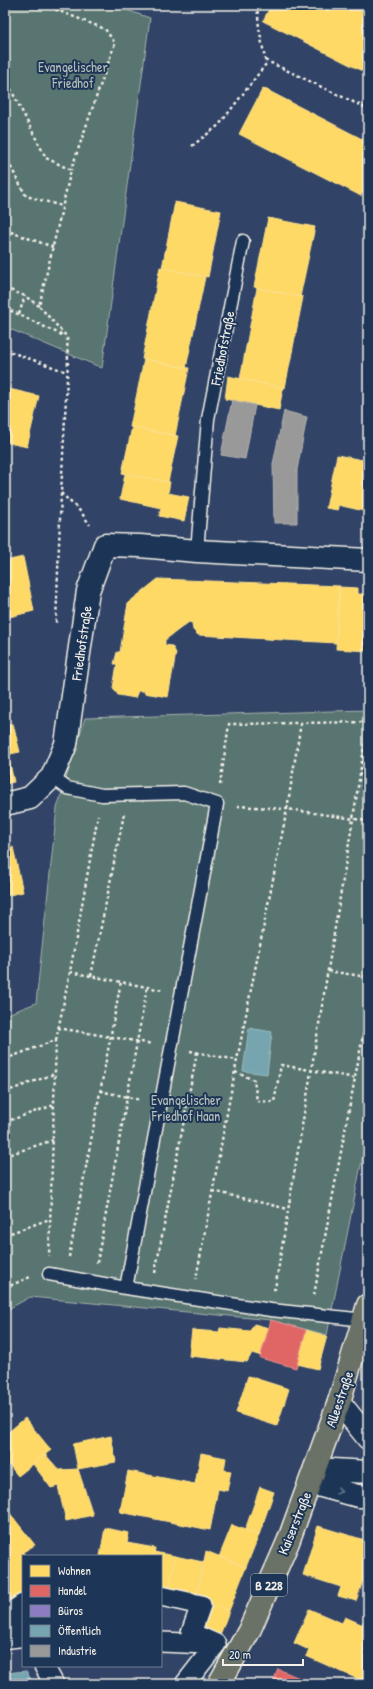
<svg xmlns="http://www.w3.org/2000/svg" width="373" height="1689" viewBox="0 0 373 1689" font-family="'Patrick Hand',sans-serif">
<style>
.green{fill:#597471;stroke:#a6b2ac}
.homes{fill:#ffd966;stroke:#fce08d}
.shops{fill:#e06666;stroke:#e6908d}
.offices{fill:#8e7cc3;stroke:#ad9fce}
.public{fill:#76a5af;stroke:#9cbcc0}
.industry{fill:#999;stroke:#b4b3b1}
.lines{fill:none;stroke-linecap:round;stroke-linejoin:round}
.service-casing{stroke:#f4f1e8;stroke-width:15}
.pedestrian-casing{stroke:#f4f1e8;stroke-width:22}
.minor-casing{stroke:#f4f1e8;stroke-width:25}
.primary-casing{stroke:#f4f1e8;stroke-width:25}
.path{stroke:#f4f1e8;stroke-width:2.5;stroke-dasharray:3 3;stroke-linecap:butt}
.service{stroke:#1d3557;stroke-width:12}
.pedestrian{stroke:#1d3557;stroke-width:19}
.minor{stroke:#1d3557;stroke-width:22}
.primary{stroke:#6a7166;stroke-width:22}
.oneway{stroke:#68778a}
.labels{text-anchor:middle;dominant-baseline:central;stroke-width:4;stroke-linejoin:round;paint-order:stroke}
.shield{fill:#1d3557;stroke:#b4b9bc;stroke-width:1}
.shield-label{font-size:13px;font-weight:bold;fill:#f4f1e8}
.park-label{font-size:14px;fill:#b6bfb8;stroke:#1d3557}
.street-label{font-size:14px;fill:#f4f1e8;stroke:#1d3557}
</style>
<rect width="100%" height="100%" fill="#314366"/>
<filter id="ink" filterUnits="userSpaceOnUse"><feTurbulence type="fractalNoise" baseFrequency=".025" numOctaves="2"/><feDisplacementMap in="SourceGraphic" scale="8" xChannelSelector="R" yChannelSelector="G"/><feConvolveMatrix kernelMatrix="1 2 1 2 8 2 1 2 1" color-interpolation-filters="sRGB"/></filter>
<g filter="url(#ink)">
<!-- green -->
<path class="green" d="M5,5H112L150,18L102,368L5,327Z
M368,710V1130L327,1335L271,1320L30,1297L5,1311V1015L36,1003L57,808L85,718Z"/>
<!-- homes -->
<path class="homes" d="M271,5H350L368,14V74L263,21Z
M263,88L368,142V182L361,196L239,134Z
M175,202L221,211L208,277L162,268Z
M268,218L315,227L300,297L254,287Z
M160,267L205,277L186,368L142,359Z
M257,288L303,297L285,388L240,379Z
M144,359L189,368L175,436L130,427Z
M228,376L283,388L279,410L225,399Z
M5,388L39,396L27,447L5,442Z
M132,427L178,436L168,482L122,473Z
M337,455L368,461V512L338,505V510L326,508Z
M125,474L170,482L168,493L189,497L184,521L159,516L161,508L120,499Z
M23,557L34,611L5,618V561Z
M158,579L340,586L336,643L198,635L193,630L192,623L189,622L165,640V645L172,646L176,653L168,697L144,693L145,691H138L135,698L118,695L113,688L117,664H114L117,652H120L128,603Z
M339,587L358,588V594H368V651L336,649Z
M13,724L20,752L5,755V725Z
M5,755H8L14,782L5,784Z
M13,847L23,892L5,896V849Z
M254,1324L269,1328L261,1356L252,1353L247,1362L189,1356L192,1330L219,1332L220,1328L250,1331Z
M306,1330L327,1336L318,1369L297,1364Z
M248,1376L289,1389L277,1426L236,1413Z
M25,1418L51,1450L18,1476L5,1460V1435Z
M111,1436L116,1462L78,1469L73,1444Z
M201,1453L226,1458L224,1470L231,1471L227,1491L218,1489L210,1530L120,1512L128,1471L195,1484Z
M45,1454L59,1470L78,1469L93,1515L66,1521L58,1486L51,1488L33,1464Z
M260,1487L274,1492L259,1535L245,1530Z
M5,1507L35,1545L23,1552L25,1556H23V1597L8,1606L5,1602Z
M232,1525L259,1535L246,1567L219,1557Z
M318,1526L368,1541V1579L364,1578L356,1601L338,1596L341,1587L303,1575Z
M105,1528L129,1533L127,1543L155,1548L154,1556H100Z
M206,1551L246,1567L229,1611L196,1600Z
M154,1552L175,1556L168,1594L161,1593V1556H154Z
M175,1556L203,1562L196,1600L168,1594Z
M206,1602L229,1611L219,1638L196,1630Z
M309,1609L342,1623L345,1617L368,1627L367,1683L306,1656L309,1650L294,1643Z
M368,1612V1627L362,1625Z"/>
<!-- shops -->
<path class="shops" d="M271,1320L306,1330L296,1368L260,1358Z
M278,1669L302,1679L300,1684H272Z"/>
<!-- offices -->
<path class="offices" d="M302,1679L315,1684H300Z"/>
<!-- public -->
<path class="public" d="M249,1028L272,1032L267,1074L243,1071Z
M26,1671L34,1684H5V1673Z"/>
<!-- industry -->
<path class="industry" d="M232,400L255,405L245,459L221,455Z
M284,411L307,417L297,470V523H274L273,464Z"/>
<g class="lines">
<defs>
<path id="service" d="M197,551L208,419L243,241
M52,777L67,788L102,795L184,793L217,804L126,1288L271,1310L365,1320
M49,1274L126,1288"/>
<path id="pedestrian" d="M161,1596L201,1605L191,1633L216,1644L185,1684
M23,1604L11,1612L23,1631
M161,1642L207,1644
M44,1666L54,1684"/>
<path id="minor" d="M5,804L30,798L52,777L66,744L88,591L105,545L140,546L197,551L368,560
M339,1402L368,1438
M315,1469L368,1472
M310,1483L358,1496H368
M5,1637L23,1635"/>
<path id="primary" d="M219,1684L249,1631L288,1542L339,1402L368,1305"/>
</defs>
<!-- service casing -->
<use href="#service" class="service-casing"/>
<!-- pedestrian casing -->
<use href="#pedestrian" class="pedestrian-casing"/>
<!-- minor casing -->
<use href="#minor" class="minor-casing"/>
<!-- primary casing -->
<use href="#primary" class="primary-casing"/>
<!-- path -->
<path class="path" d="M44,5L105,29L115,43L71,170
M265,60L368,109
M5,78L46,158L71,170L39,306L67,337L68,360L61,493L56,623
M192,146L219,125L266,64L259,28L257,5
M5,156L26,196L62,206
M5,230L53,247
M5,288L25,296L39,306
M5,308L64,336
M19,314L25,296
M5,350L67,372
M61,493L81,512L90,525
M301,723L287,809L368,821
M220,785L229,724L368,722
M237,806L287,809L237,1060
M328,971L368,977
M70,972L162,990
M91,976L124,814
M58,1028L152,1044
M56,1040L70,972L98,815
M190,1051L237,1060L196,1279
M5,1059L56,1040L49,1256
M235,1072L254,1080L257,1101L274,1102L281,1065L355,1078
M100,1091L141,1100
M5,1092L54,1074
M5,1122L54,1105
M5,1156L53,1140
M213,1191L288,1209
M5,1235L50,1219
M69,1257L121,981
M97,1263L147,987
M155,1273L197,1052
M5,1288L30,1277
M273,1289H275L353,819L368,722
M314,1295L368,1009"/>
<!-- service -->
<use href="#service" class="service"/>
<!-- pedestrian -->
<use href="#pedestrian" class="pedestrian"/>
<!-- minor -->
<use href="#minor" class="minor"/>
<!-- primary -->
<use href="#primary" class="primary"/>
</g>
<!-- one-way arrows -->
<defs><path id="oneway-chevron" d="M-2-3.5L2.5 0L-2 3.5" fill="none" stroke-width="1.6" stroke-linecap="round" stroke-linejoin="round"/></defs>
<use class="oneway" href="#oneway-chevron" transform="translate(339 1491) rotate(15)"/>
</g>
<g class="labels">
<!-- shield labels -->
<rect class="shield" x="251" y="1574" width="36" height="22" rx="3"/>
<g class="shield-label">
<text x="269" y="1585">B 228</text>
</g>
<!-- park labels -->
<g class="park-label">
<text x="73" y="66">Evangelischer<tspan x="73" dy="16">Friedhof</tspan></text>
<text x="186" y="1099">Evangelischer<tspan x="186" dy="16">Friedhof Haan</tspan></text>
</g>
<!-- street labels -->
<g class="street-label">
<text transform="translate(222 348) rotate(-79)">Friedhofstraße</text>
<text transform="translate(81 643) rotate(-82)">Friedhofstraße</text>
<text transform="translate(339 1399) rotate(-71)">Alleestraße</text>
<text transform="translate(294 1523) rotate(-68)">Kaiserstraße</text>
</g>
</g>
<!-- margin -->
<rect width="373" height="1689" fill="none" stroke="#1d3557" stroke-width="20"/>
<rect x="10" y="10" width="353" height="1669" fill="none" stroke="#f4f1e8" stroke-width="1.5" filter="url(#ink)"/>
<!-- legend -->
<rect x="22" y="1555" width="140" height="112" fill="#1d3557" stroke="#738091"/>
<rect x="30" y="1565" width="20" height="12" fill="#ffd966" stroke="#738091"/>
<text x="58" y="1575" font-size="12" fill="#f4f1e8">Wohnen</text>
<rect x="30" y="1585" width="20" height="12" fill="#e06666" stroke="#738091"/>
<text x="58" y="1595" font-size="12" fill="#f4f1e8">Handel</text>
<rect x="30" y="1605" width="20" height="12" fill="#8e7cc3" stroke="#738091"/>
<text x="58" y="1615" font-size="12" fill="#f4f1e8">Büros</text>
<rect x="30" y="1625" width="20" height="12" fill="#76a5af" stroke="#738091"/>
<text x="58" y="1635" font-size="12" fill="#f4f1e8">Öffentlich</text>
<rect x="30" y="1645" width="20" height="12" fill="#999999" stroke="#738091"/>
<text x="58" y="1655" font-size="12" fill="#f4f1e8">Industrie</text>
<!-- scale -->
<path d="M223 1659v6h80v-6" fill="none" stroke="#f4f1e8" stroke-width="2"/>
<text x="229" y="1659" font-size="12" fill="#f4f1e8" stroke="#1d3557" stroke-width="3" paint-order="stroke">20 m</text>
</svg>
